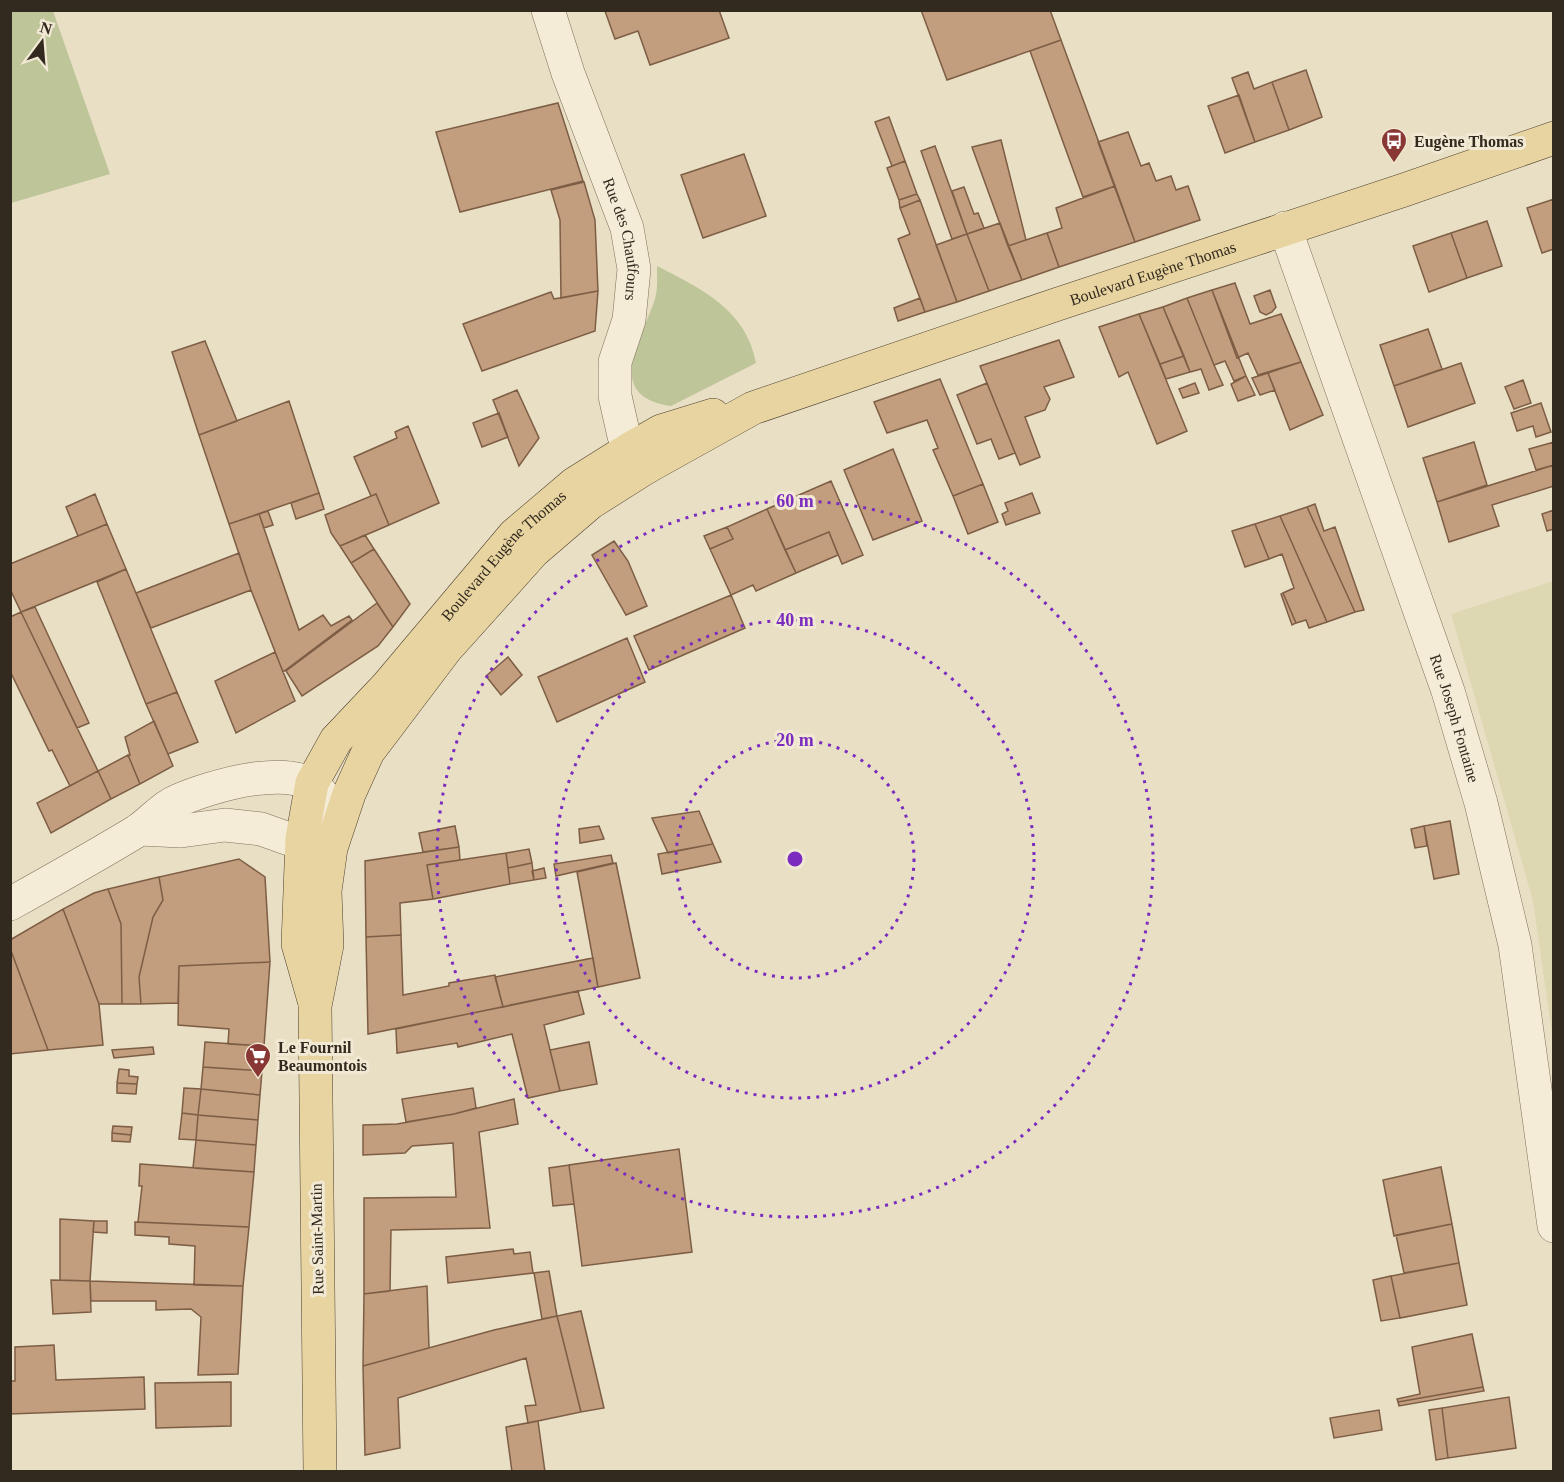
<svg xmlns="http://www.w3.org/2000/svg" width="1564" height="1482" viewBox="0 0 1564 1482" font-family="'Times New Roman',serif">
<style>
.farmland{fill:#ddd8b2}
.green{fill:#bec599}
.building{fill:#c29d7e;stroke:#7d5e45;stroke-width:1.5}
.lines{fill:none;stroke-linecap:round;stroke-linejoin:round}
.minor-casing{stroke:#81715d;stroke-width:34}
.major-casing{stroke:#4f4030;stroke-width:34}
.minor{stroke:#f4ecd6;stroke-width:33}
.major{stroke:#e7d4a0;stroke-width:33}
.ring{fill:none;stroke:#7b2cbf;stroke-width:3;stroke-dasharray:3 6}
.labels{text-anchor:middle;dominant-baseline:central;stroke-width:6;stroke-linejoin:round;paint-order:stroke}
.poi-label{font-size:16px;font-weight:bold;fill:#32291f;stroke:#f1e9d3;text-anchor:start}
.street-label{font-size:16px;fill:#32291f;stroke:#f1e9d3}
.centre{fill:#7b2cbf;stroke:#f1e9d3;stroke-width:3}
.ring-label{font-size:18px;text-anchor:middle;font-weight:bold;fill:#7b2cbf;stroke:#f1e9d3;stroke-width:6;stroke-linejoin:round;paint-order:stroke}
</style>
<rect width="100%" height="100%" fill="#e8dfc4"/>
<!-- farmland -->
<path class="farmland" d="M1553,581H1554L1553,1041L1533,901L1451,614Z"/>
<!-- green -->
<path class="green" d="M11,10L53,11L110,174L11,203Z
M657,266C701,289 746,309 756,363L671,406C602,396 642,339 655,299C658,289 657,276 657,266Z"/>
<!-- building -->
<path class="building" d="M719,10L729,38L650,65L638,31L615,39L605,11Z
M921,10H1050L1061,40L947,80Z
M1061,40L1115,186L1083,197L1030,51Z
M1306,70L1322,117L1289,130L1272,82Z
M1248,72L1254,89L1272,82L1289,130L1255,142L1232,78Z
M1239,95L1255,142L1225,153L1208,106Z
M558,103L583,181L460,212L436,132Z
M889,117L905,161L892,166L875,122Z
M1128,132L1141,166L1149,163L1156,181L1171,176L1176,190L1188,186L1200,220L1135,242L1098,142Z
M1001,140L1026,240L1008,246L972,147Z
M935,146L967,234L952,239L921,151Z
M744,154L766,216L703,238L681,175Z
M905,161L917,194L899,200L887,168Z
M584,182L595,220L598,291L561,298L560,220L551,190Z
M1115,186L1135,242L1059,267L1047,233L1062,228L1056,208Z
M964,187L974,214L978,213L984,228L967,234L952,191Z
M917,194L920,200L900,208L899,200Z
M1554,199V249L1542,253L1527,208Z
M920,200L957,302L925,312L898,239L910,234L900,208Z
M1487,221L1502,266L1467,278L1451,233Z
M1000,223L1022,280L989,291L967,234Z
M1047,233L1059,267L1022,280L1008,246Z
M1451,233L1467,278L1429,292L1413,246Z
M967,234L989,291L957,302L936,245Z
M1235,283L1250,324L1281,314L1301,362L1258,375L1248,353L1237,358L1212,290Z
M1212,290L1246,376L1234,381L1225,361L1214,365L1187,298Z
M1270,290L1276,307L1272,312L1266,315L1260,312L1254,296Z
M598,291L595,331L482,371L463,324L551,292L554,299Z
M920,298L925,312L898,321L894,308Z
M1187,298L1214,365L1223,385L1209,390L1201,369L1190,372L1163,307Z
M1163,307L1184,356L1160,364L1139,314Z
M1139,314L1187,431L1157,444L1128,372L1119,377L1099,327Z
M1428,329L1442,369L1394,386L1380,345Z
M1059,340L1074,377L1044,387L1050,399L1045,410L1025,417L1040,457L1020,465L980,366Z
M205,341L237,421L199,435L172,352Z
M1184,356L1190,372L1166,379L1160,364Z
M1301,362L1323,415L1290,430L1268,373Z
M1461,363L1475,403L1408,427L1394,386Z
M1268,373L1275,390L1260,395L1252,378Z
M1246,376L1255,395L1238,401L1231,384Z
M940,379L983,484L953,496L933,450L938,448L927,420L887,433L874,402Z
M1523,380L1531,403L1514,409L1505,387Z
M987,383L1015,453L999,459L991,439L977,444L957,395Z
M1195,383L1199,393L1183,398L1179,389Z
M517,390L539,438L519,466L493,400Z
M289,401L319,493L229,524L199,435Z
M1541,403L1551,432L1536,437L1533,426L1517,431L1511,413Z
M499,413L508,437L482,447L473,423Z
M408,426L439,503L389,525L376,494L371,496L354,457L397,438L395,432Z
M1474,442L1487,485L1437,502L1423,458Z
M1554,442V465L1536,470L1529,449Z
M893,449L922,521L873,540L844,470Z
M1554,465V486L1492,505L1499,526L1449,542L1437,502Z
M831,481L863,555L842,564L829,532L785,550L767,509Z
M983,484L998,522L968,534L953,496Z
M319,493L324,509L296,519L291,503Z
M1032,493L1040,513L1006,525L1002,514L1008,511L1005,503Z
M95,494L107,524L78,536L66,507Z
M376,494L389,525L340,546L331,533L325,515Z
M1315,504L1324,531L1335,527L1364,610L1355,612L1307,507Z
M1307,507L1355,612L1327,622L1280,516Z
M767,509L796,573L756,591L753,585L731,595L710,549L733,539L727,527Z
M1554,510V529L1547,531L1542,514Z
M268,511L273,525L264,528L259,514Z
M259,514L299,630L323,615L331,626L349,616L352,620L283,672L251,590L229,524Z
M1280,516L1327,622L1309,628L1306,620L1296,623L1283,593L1294,588L1282,554L1269,559L1255,524Z
M107,524L126,569L21,612L10,589V564Z
M1255,524L1269,559L1245,567L1232,531Z
M727,527L733,539L710,549L704,536Z
M829,532L838,555L796,573L785,550Z
M365,535L374,549L351,563L340,546Z
M614,541L628,561L647,606L626,615L592,555Z
M374,549L410,604L393,627L351,563Z
M239,553L251,590L151,628L136,593Z
M126,569L177,692L146,704L97,582Z
M1283,593L1296,623L1292,625L1281,594Z
M731,595L745,628L649,670L634,636Z
M377,603L393,627L378,646L302,696L286,671Z
M35,607L89,723L77,728L21,612Z
M21,612L98,771L70,786L52,750L49,751L10,671V617Z
M627,638L645,682L557,722L538,677Z
M275,652L295,701L236,733L215,681Z
M508,657L522,675L501,695L486,676Z
M177,692L198,742L168,754L146,704Z
M154,721L173,766L140,784L128,755H130L125,737Z
M128,755L140,784L111,799L98,771Z
M98,771L111,799L51,833L37,803Z
M699,811L713,844L668,853L652,818Z
M1450,821L1459,874L1434,879L1424,826Z
M455,826L459,847L423,852L419,833Z
M599,826L604,839L580,843L579,829Z
M1424,826L1427,846L1415,848L1411,829Z
M713,844L721,862L662,874L658,854Z
M459,847L460,860L427,865L433,899L400,903L401,935L366,937L365,861Z
M529,849L532,863L508,868L506,853Z
M506,853L510,884L433,899L427,865Z
M611,855L613,863L556,876L554,864Z
M239,859L265,877L270,962L179,966L178,1003L141,1004L139,977L153,917L163,900L159,877Z
M532,863L534,880L510,884L508,868Z
M616,863L640,978L598,987L577,872Z
M544,868L546,878L534,880L532,871Z
M159,877L163,900L153,917L139,977L141,1004H122L121,924L108,889Z
M108,889L121,924L122,1004H99L63,909L94,893Z
M63,909L99,1004L103,1045L48,1050L10,948V940Z
M401,935L403,995L449,986V983L495,975L503,1007L368,1034L366,937Z
M10,948L48,1050L10,1054Z
M593,958L598,987L503,1007L495,977Z
M270,962L264,1046L228,1044L229,1029L178,1025L179,966Z
M578,991L584,1014L544,1025L560,1091L528,1098L512,1034L458,1047L457,1043L397,1053L396,1029Z
M205,1042L264,1046L262,1071L203,1067Z
M589,1042L597,1084L560,1091L550,1050Z
M153,1047L154,1054L114,1058L112,1050Z
M203,1067L262,1071L260,1095L201,1089Z
M119,1069L129,1070V1076L138,1077L137,1084L117,1083Z
M117,1083L137,1084L136,1094L117,1093Z
M184,1088L201,1089L198,1115L182,1113Z
M473,1088L476,1108L454,1114L406,1122L402,1099Z
M201,1089L260,1095L258,1120L198,1115Z
M514,1099L518,1124L479,1132L490,1228L391,1230L390,1291L364,1294V1198L456,1197L453,1143L412,1146L405,1153L363,1155V1125L397,1124L454,1114Z
M182,1113L198,1115L196,1140L179,1139Z
M198,1115L258,1120L256,1145L196,1140Z
M113,1126L132,1127L131,1135L112,1133Z
M112,1133L131,1135L130,1142L112,1141Z
M196,1140L256,1145L254,1172L193,1168Z
M679,1149L692,1252L582,1266L569,1165Z
M140,1164L254,1172L249,1227L138,1222L142,1186H139Z
M569,1165L574,1204L553,1206L549,1168Z
M1441,1167L1452,1224L1394,1236L1383,1180Z
M60,1219L94,1221L90,1281L60,1280Z
M94,1221H107V1233L93,1232Z
M135,1222L249,1227L243,1286L194,1285L195,1246L169,1244V1237L135,1235Z
M1452,1224L1459,1263L1404,1273L1396,1235Z
M513,1249L514,1254L530,1252L533,1273L448,1283L446,1257Z
M1459,1263L1467,1305L1400,1318L1391,1276Z
M549,1271L557,1316L542,1319L534,1273Z
M1391,1276L1400,1318L1381,1321L1373,1280Z
M51,1280L90,1281L91,1312L53,1314Z
M90,1281L243,1286L238,1374L198,1375L201,1317L191,1309L156,1310V1301H91Z
M427,1286L429,1348L363,1366L364,1294Z
M581,1311L604,1408L581,1412L557,1316Z
M557,1316L581,1412L528,1423L525,1406L536,1405L526,1358L398,1398L400,1448L365,1455L363,1366L494,1330Z
M1472,1334L1483,1387L1398,1402L1397,1399L1420,1394L1412,1347Z
M54,1345L56,1380L144,1377L145,1409L10,1414V1381H15V1347Z
M231,1382V1426L156,1428L155,1383Z
M1483,1387L1484,1391L1399,1406L1398,1402Z
M1509,1397L1516,1448L1448,1458L1442,1408Z
M1442,1408L1448,1458L1436,1460L1429,1410Z
M1379,1410L1382,1430L1334,1438L1330,1418Z
M538,1421L545,1472H512L506,1427Z"/>
<g class="lines">
<defs>
<g id="minor">
<path id="s1" d="M548,10L568,73L627,228L634,269L629,320L615,362V396L624,436L647,467"/>
<path id="s2" d="M1285,228L1448,691L1481,803L1515,945L1554,1226"/>
<path d="M140,829L181,831L225,825L261,829L289,839H302L320,832"/>
<path d="M10,904C53,880 96,856 137,831C151,822 162,807 177,801C208,787 301,758 323,796C332,812 312,846 317,867"/>
</g>
<g id="major">
<path id="s3" d="M314,1000L298,944L302,839L312,783L336,740L387,686L514,535L574,484L633,447L661,431L713,415"/>
<path id="s4" d="M320,1472L315,1006L327,945L325,891L331,848L349,794L368,752L446,649L534,551L590,503L647,467L753,408L1058,304L1401,191L1554,138"/>
</g>
</defs>
<!-- minor casing -->
<use href="#minor" class="minor-casing"/>
<!-- major casing -->
<use href="#major" class="major-casing"/>
<!-- minor -->
<use href="#minor" class="minor"/>
<!-- major -->
<use href="#major" class="major"/>
</g>
<!-- distance rings -->
<g class="ring">
<circle cx="795" cy="859" r="119"/>
<circle cx="795" cy="859" r="239"/>
<circle cx="795" cy="859" r="358"/>
</g>
<!-- icons -->
<defs>
<symbol id="bus-pin" viewBox="-11 -11 22 30"><path d="M0 17L-7.5 6A9.5 9.5 0 1 1 7.5 6Z" fill="#893734" stroke="#f1e9d3"/><path d="M-5-6H5V4H4V6H2V4H-2V6H-4V4H-5ZM-3.5-4V0h7V-4ZM-3.5 1.2v1.5H-2V1.2ZM2 1.2v1.5H3.5V1.2Z" fill="#fff"/></symbol>
<symbol id="supermarket-pin" viewBox="-11 -11 22 30"><path d="M0 17L-7.5 6A9.5 9.5 0 1 1 7.5 6Z" fill="#893734" stroke="#f1e9d3"/><path d="M-6-5.5h2.5l.6 2H6L4.5 2H-2.5L-4.4-4H-6ZM-1.5 3.2a1.3 1.3 0 1 0 .1 0ZM3 3.2a1.3 1.3 0 1 0 .1 0Z" fill="#fff"/></symbol>
</defs>
<g fill-rule="evenodd">
<use href="#bus-pin" x="1379" y="126" width="30" height="40"/>
<use href="#supermarket-pin" x="243" y="1041" width="30" height="40"/>
</g>
<g class="labels">
<!-- poi labels -->
<g class="poi-label">
<text x="1414" y="141">Eugène Thomas</text>
<text x="278" y="1047">Le Fournil<tspan x="278" dy="18">Beaumontois</tspan></text>
</g>
<!-- street labels -->
<g class="street-label">
<text stroke="none"><textPath href="#s1" startOffset="242">Rue des Chauffours</textPath></text>
<text stroke="none"><textPath href="#s4" startOffset="1674">Boulevard Eugène Thomas</textPath></text>
<text stroke="none"><textPath href="#s3" startOffset="519">Boulevard Eugène Thomas</textPath></text>
<text stroke="none"><textPath href="#s2" startOffset="519">Rue Joseph Fontaine</textPath></text>
<text transform="translate(317 1239) rotate(-91)">Rue Saint-Martin</text>
</g>
</g>
<circle cx="795" cy="859" r="9" class="centre"/>
<g class="ring-label">
<text x="795" y="507">60 m</text>
<text x="795" y="626">40 m</text>
<text x="795" y="746">20 m</text>
</g>
<!-- border -->
<rect width="1564" height="1482" fill="none" stroke="#32291f" stroke-width="24"/>
<!-- north arrow -->
<g transform="translate(42 42) rotate(16)" stroke="#f1e9d3" stroke-width="4.5" paint-order="stroke">
<path d="M0-4.5L10 22L0 15L-10 22Z" fill="#32291f"/>
<text y="-9" font-size="16" font-weight="bold" text-anchor="middle" fill="#32291f">N</text>
</g>
</svg>
